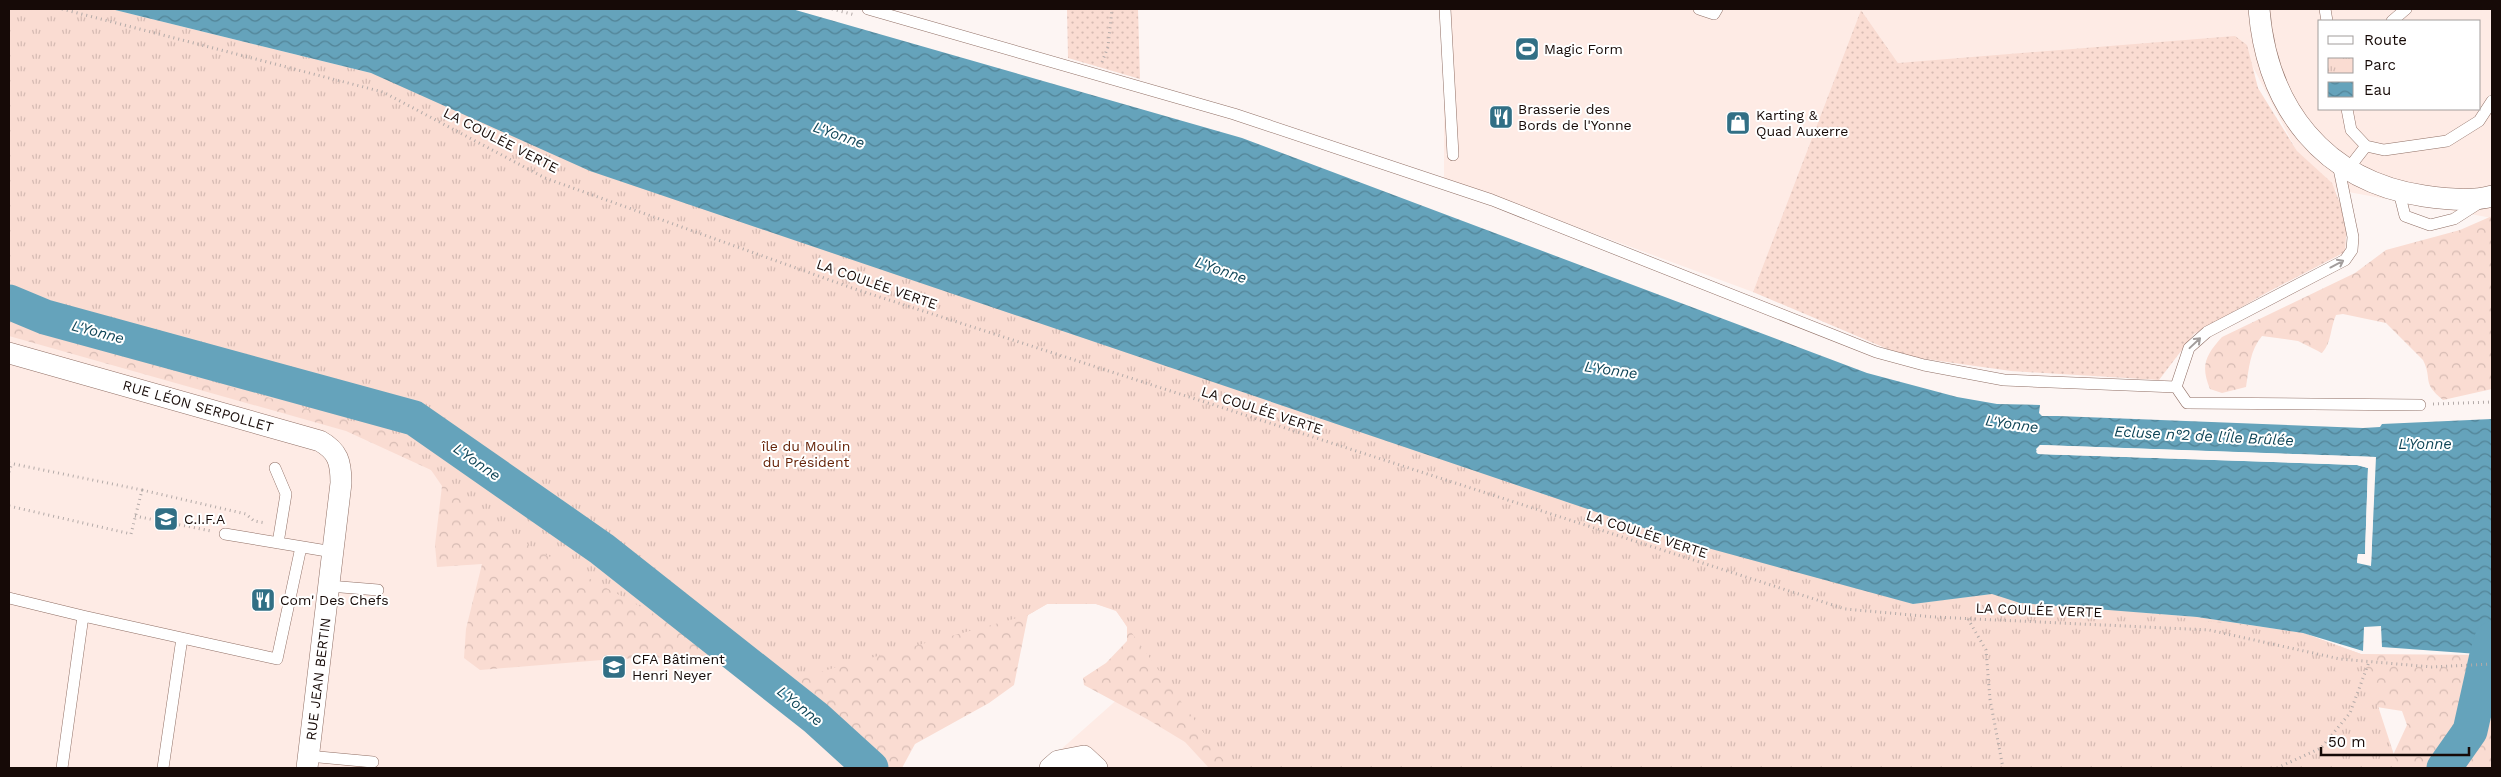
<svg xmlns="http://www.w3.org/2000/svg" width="2501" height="777" viewBox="0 0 2501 777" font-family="'Work Sans',sans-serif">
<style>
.built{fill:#feebe5;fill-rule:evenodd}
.grass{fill:url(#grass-dots)}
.forest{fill:url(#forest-crowns)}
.park{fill:url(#park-tufts)}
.water{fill:url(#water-waves);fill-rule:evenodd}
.pier{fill:#fdf5f3;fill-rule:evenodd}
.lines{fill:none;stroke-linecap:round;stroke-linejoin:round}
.river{stroke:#65a3bb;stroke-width:35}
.lane-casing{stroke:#906f65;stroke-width:12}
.street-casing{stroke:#906f65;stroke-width:22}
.path{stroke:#b3aaa8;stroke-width:3;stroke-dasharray:1 4;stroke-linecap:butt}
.lane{stroke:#fff;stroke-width:11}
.street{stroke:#fff;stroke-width:21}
.oneway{stroke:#a29d9c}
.labels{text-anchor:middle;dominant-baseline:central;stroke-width:4;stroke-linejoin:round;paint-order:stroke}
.poi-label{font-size:14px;fill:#160a07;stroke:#fff;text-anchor:start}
.street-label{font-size:14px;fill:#160a07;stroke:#fff}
.park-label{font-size:14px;fill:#652207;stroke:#fff}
.water-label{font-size:15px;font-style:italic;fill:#104658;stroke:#fff}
</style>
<defs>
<pattern id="grass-dots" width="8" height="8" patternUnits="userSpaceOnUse" patternTransform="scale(1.25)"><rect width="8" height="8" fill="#fadcd2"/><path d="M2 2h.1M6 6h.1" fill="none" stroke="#d6bbb3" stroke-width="1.8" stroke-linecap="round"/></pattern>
<pattern id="forest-crowns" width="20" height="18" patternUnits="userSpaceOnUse" patternTransform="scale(1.25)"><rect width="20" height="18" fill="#fadcd2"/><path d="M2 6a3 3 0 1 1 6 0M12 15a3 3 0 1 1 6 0" fill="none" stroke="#d6bbb3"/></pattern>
<pattern id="park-tufts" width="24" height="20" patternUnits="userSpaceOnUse" patternTransform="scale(1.25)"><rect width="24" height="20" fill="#fadcd2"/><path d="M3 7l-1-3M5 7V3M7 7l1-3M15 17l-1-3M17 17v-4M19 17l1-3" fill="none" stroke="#d6bbb3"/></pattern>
<pattern id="water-waves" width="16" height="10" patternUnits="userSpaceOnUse" patternTransform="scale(1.25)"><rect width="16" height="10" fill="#65a3bb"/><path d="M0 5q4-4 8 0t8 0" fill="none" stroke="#528396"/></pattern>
</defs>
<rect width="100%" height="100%" fill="#fdf5f3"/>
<!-- built -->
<path class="built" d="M1444,9H2492V218L2315,186L2242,46L1898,63L1861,10L1753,292L1444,178ZM2320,21H2480V109H2320Z
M9,315L389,432L712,635L877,768H9Z
M1147,673L1218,768H1040Z"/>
<!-- grass -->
<path class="grass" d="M1067,9H1138L1140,79L1068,58Z
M1861,10L1898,63L2235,36L2247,45L2258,88L2297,151L2332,183L2347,221L2345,252L2268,292L2194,334L2159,380L2011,371L1904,356L1753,292Z"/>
<!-- forest -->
<path class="forest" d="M9,9H111L1913,604L1992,594L2020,603L2197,617L2303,633L2361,654L2492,655V768H2387L2407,725L2402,711L2123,667L1327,768H1209L1185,742L1147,719L1084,685L1083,678L1106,663L1127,641V627L1116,610L1096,604H1047L1028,615L1014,685L989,703L915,744L902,768H847L812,736L711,656L614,659L480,670L464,658L466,629L482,564L437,567L435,545L442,486L431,470L346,431L9,336Z
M2492,216V389L2443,400C2421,382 2433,380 2423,360L2386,323L2343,314L2336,315C2330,328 2332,342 2322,353L2298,341L2262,336C2250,350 2249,368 2246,387L2222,393L2210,389C2200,365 2206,355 2222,337L2355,273L2386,250L2460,230Z"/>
<!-- park -->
<path class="park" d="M9,9H111L371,73L1682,541L1913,604L1992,594L2303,633L2361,654L2397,764L2395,768H1229L1116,611L1096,604H1047L1028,615L779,683L494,526L389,432L157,366L9,311Z"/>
<!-- water -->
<path class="water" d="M111,9H792L1242,138L1867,373L1957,397L1997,404L2040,405L2039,413L2042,416H2058L2363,428L2380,427L2382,424L2492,419V655L2382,647L2381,626L2364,627L2363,651L2303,633L2197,617L2020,603L1992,594L1913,604L1682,541L590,171L371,73ZM2040,445L2375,457L2371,565L2357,562L2358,554H2365L2368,468L2357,465L2038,454L2036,452Z"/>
<!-- pier -->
<path class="pier" d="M2040,445L2376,457L2371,566L2357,563L2358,554H2365L2368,468L2357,465L2038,454L2036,449ZM2041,447L2373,460L2369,563L2360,561V557L2367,554L2369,466L2357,462L2039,452Z"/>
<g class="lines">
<!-- river -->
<path class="river" d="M9,302L45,317L414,418L602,549L816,718L871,768
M2444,768L2470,731L2487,655L2492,639"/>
<defs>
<path id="lane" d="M868,9L1234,114L1492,200L1876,352L1924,365L2004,380L2176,387
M1445,9L1453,155
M1699,9L1714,14L1717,9
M2325,9L2327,21
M2392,21L2406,9
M2347,109L2351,130L2366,146L2384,150L2447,141L2479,121L2492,101
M2348,169L2366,146
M2399,192L2405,216L2430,225L2454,219L2479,203
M2176,387L2189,348L2207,332L2345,260L2352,250L2353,237L2338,164
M2176,387L2187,403L2420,405
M275,468L286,494L278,543
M225,534L333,552
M329,586L378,590
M9,598L83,616L62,768
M83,616L182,638L163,768
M182,638L277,659L301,547
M308,756L373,762"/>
<path id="street" d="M2259,9C2267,107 2323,181 2424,196C2444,199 2472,202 2492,196
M9,353L320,441C338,451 341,462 341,483L307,768
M1050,768L1058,761L1084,756L1097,768"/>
</defs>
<!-- lane casing -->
<use href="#lane" class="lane-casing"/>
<!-- street casing -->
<use href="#street" class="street-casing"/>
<!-- path -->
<path class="path" d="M62,9L383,92L545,178L852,288L1845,609L1934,617L2209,630L2340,659L2432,667L2492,664
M832,9L855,15
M1102,62L1108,47L1112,9
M2433,404L2492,402
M9,463L142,490L131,534L9,506
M9,472L12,463
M142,490L246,514L254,521L266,523
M135,516L211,531
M1968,619L1986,650L1990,699L2003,768
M2277,768L2321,748L2350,713L2369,662"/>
<!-- lane -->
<use href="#lane" class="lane"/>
<!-- street -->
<use href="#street" class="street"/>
</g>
<!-- one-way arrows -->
<defs><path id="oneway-shaft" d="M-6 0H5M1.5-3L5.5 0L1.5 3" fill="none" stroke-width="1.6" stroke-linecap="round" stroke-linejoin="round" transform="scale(1.25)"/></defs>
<g class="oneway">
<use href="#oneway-shaft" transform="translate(2337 264) rotate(-28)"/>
<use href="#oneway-shaft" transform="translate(2195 343) rotate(-43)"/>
</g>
<!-- icons -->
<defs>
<symbol id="stadium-square" viewBox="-11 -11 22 22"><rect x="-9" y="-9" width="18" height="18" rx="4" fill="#316f85" stroke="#fff"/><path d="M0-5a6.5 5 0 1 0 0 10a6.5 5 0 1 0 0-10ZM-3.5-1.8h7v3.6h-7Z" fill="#fff"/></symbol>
<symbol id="restaurant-square" viewBox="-11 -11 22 22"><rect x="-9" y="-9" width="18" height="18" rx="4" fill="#316f85" stroke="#fff"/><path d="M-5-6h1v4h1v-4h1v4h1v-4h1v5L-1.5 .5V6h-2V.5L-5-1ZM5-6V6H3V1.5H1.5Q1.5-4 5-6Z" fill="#fff"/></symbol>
<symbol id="shop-square" viewBox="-11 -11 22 22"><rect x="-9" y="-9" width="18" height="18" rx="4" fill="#316f85" stroke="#fff"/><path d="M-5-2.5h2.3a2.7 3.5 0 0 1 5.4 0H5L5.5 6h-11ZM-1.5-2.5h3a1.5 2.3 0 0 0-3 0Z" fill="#fff"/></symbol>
<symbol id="university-square" viewBox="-11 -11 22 22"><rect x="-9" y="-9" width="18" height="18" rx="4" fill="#316f85" stroke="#fff"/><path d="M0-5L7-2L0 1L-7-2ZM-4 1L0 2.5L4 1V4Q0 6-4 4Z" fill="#fff"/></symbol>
</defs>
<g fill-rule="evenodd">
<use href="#stadium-square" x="1513" y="35" width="28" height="28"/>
<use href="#restaurant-square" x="1487" y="103" width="28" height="28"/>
<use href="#shop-square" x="1724" y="109" width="28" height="28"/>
<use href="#university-square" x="152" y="505" width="28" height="28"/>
<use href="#restaurant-square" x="249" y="586" width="28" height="28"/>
<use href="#university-square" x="600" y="653" width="28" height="28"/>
</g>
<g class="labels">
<!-- poi labels -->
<g class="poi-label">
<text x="1544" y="49">Magic Form</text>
<text x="1518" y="109">Brasserie des<tspan x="1518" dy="16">Bords de l'Yonne</tspan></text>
<text x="1756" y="115">Karting &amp;<tspan x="1756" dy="16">Quad Auxerre</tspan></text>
<text x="184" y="519">C.I.F.A</text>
<text x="280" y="600">Com' Des Chefs</text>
<text x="632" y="659">CFA Bâtiment<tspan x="632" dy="16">Henri Neyer</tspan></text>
</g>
<!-- street labels -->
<g class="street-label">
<text transform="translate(501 140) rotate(27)">LA COULÉE VERTE</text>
<text transform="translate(877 284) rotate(19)">LA COULÉE VERTE</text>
<text transform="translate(198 406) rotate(16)">RUE LÉON SERPOLLET</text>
<text transform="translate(1262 410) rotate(18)">LA COULÉE VERTE</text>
<text transform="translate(1647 534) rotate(18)">LA COULÉE VERTE</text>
<text transform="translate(2039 610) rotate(2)">LA COULÉE VERTE</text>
<text transform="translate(318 679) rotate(-83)">RUE JEAN BERTIN</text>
</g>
<!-- park labels -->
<g class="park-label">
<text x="806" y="446">île du Moulin<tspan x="806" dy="16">du Président</tspan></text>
</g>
<!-- water labels -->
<g class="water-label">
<text transform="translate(839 135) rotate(19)">L'Yonne</text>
<text transform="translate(1221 270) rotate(19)">L'Yonne</text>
<text transform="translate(98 332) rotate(15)">L'Yonne</text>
<text transform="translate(1611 370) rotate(8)">L'Yonne</text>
<text transform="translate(2012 424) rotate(8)">L'Yonne</text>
<text transform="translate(2204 436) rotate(3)">Ecluse n°2 de l'Île Brûlée</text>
<text x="2425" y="444">L'Yonne</text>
<text transform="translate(477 462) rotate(35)">L'Yonne</text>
<text transform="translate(800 706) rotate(39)">L'Yonne</text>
</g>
</g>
<!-- border -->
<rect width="2501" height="777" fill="none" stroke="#160a07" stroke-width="20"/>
<!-- legend -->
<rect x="2318" y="20" width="162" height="90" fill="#ffffff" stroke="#a29d9c"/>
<rect x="2328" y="36" width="25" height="8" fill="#ffffff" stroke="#a29d9c"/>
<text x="2364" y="45" font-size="15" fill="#160a07">Route</text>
<rect x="2328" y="58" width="25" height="15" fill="url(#park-tufts)" stroke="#a29d9c"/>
<text x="2364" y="70" font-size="15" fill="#160a07">Parc</text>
<rect x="2328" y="82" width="25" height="15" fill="url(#water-waves)" stroke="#a29d9c"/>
<text x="2364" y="95" font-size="15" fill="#160a07">Eau</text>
<!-- scale -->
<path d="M2321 747v8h148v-8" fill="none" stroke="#160a07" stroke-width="2.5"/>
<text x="2328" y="747" font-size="15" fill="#160a07" stroke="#ffffff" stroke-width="4" paint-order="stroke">50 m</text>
</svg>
